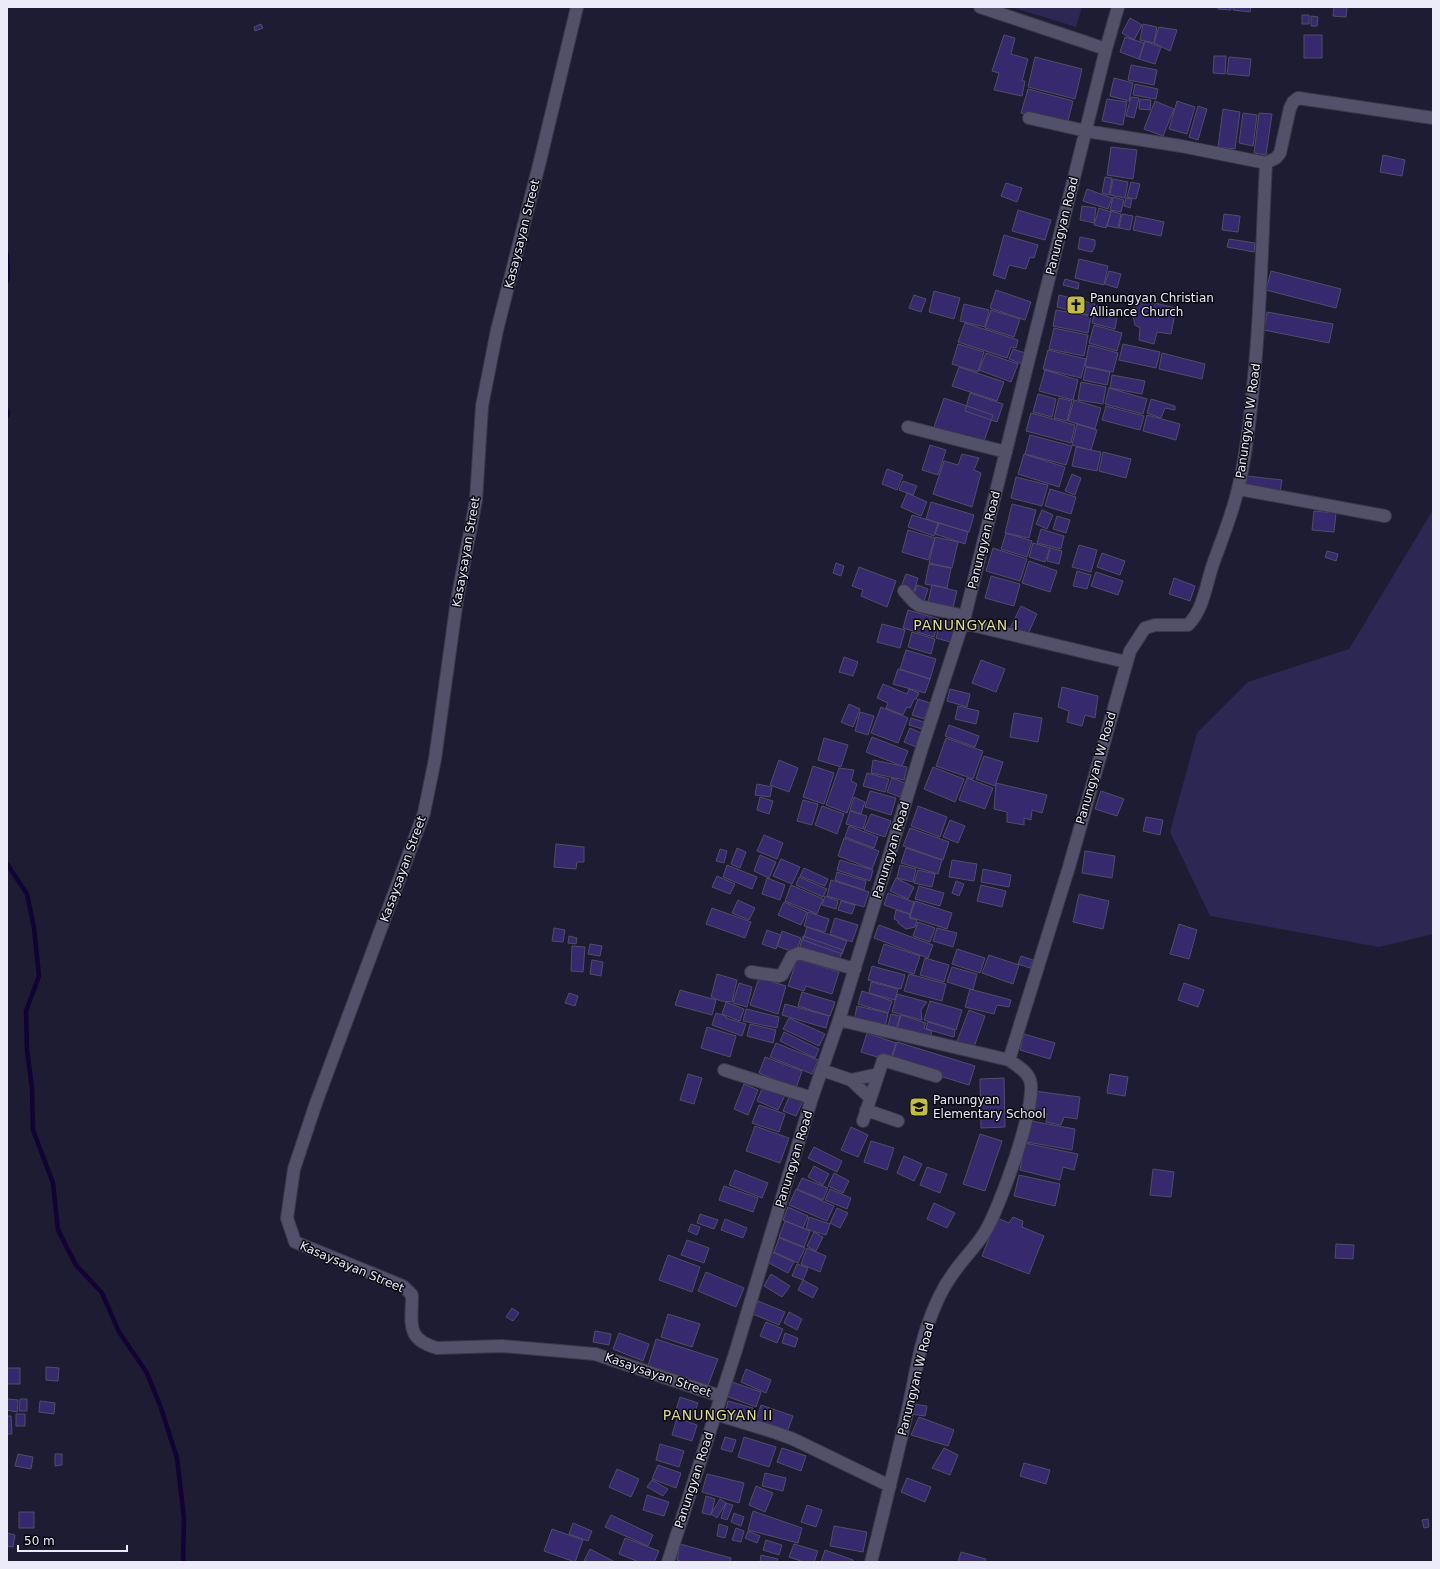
<svg xmlns="http://www.w3.org/2000/svg" width="1440" height="1569" viewBox="0 0 1440 1569" font-family="'DejaVu Sans',sans-serif">
<style>
.green{fill:#2d2753}
.lines{fill:none;stroke-linecap:round;stroke-linejoin:round}
.stream{stroke:#110334;stroke-width:4.5}
.building{fill:#36296e;stroke:#4f4e67}
.minor-casing{stroke:#3b384a;stroke-width:14}
.minor{stroke:#53516a;stroke-width:12}
.labels{text-anchor:middle;dominant-baseline:central;stroke-width:3;stroke-linejoin:round;paint-order:stroke}
.street-label{font-size:12px;fill:#ebebfa;stroke:#090811}
.poi-label{font-size:12px;fill:#ebebfa;stroke:#090811;text-anchor:start}
.quarter-label{font-size:14px;letter-spacing:1px;fill:#dfdd8e;stroke:#090811}
</style>
<rect width="100%" height="100%" fill="#1e1c32"/>
<!-- green -->
<path class="green" d="M1011,7H1082L1076,27Z
M1433,510V934L1379,947L1210,916L1170,832L1197,733L1248,682L1349,649Z"/>
<g class="lines">
<!-- stream -->
<path class="stream" d="M7,254L8,277L7,281
M7,410L8,413L7,416
M7,864L27,894L34,928L39,976L26,1011L27,1050L32,1088L33,1130L53,1183L58,1230L76,1265L102,1293L119,1332L147,1373L161,1408L177,1458L184,1518L183,1562"/>
</g>
<!-- building -->
<path class="building" d="M1218,7H1231V10L1218,9Z
M1233,7H1251L1250,12L1233,10Z
M1334,7H1347L1346,17L1333,16Z
M1302,15H1309V24H1302Z
M1311,16L1318,17L1317,26H1311Z
M1130,18L1142,25L1134,40L1122,33Z
M261,24L263,28L255,31L254,27Z
M1143,24L1157,27L1154,43L1140,40Z
M1159,27L1177,30L1170,51L1154,43Z
M1004,35L1015,38L1011,54L1028,59L1022,81H1025L1022,96L994,90L999,73L992,71Z
M1304,35H1322V58H1304Z
M1125,37L1144,43L1139,59L1120,52Z
M1145,41L1161,47L1155,64L1139,59Z
M1214,56H1226L1225,74L1213,73Z
M1035,57L1082,69L1075,99L1028,87Z
M1229,57L1251,59L1249,76L1227,74Z
M1131,65L1157,70L1154,85L1128,80Z
M1114,78L1133,83L1129,101L1110,96Z
M1135,84L1158,89L1156,99L1133,95Z
M1028,89L1073,101L1067,125L1021,113Z
M1131,97L1139,98L1134,118L1126,116Z
M1107,99L1127,102L1123,125L1102,121Z
M1140,99L1151,100L1150,110L1139,109Z
M1155,101L1174,109L1163,136L1144,129Z
M1177,101L1195,107L1187,134L1169,129Z
M1198,106L1207,109L1198,140L1189,137Z
M1223,109L1240,112L1235,149L1218,147Z
M1243,113L1257,115L1253,146L1239,143Z
M1259,113L1272,114L1266,155L1254,153Z
M1111,147L1137,150L1133,179L1107,175Z
M1383,155L1405,160L1402,176L1380,172Z
M1105,177L1112,178L1109,195L1102,193Z
M1113,179L1128,182L1125,198L1110,195Z
M1131,182L1140,184L1136,199L1127,197Z
M1006,183L1022,188L1017,202L1001,196Z
M1087,189L1112,198L1108,209L1083,201Z
M1113,197L1124,200L1121,212L1110,210Z
M1126,198L1132,199L1130,208L1124,206Z
M1082,206L1096,208L1094,223L1080,220Z
M1099,208L1111,212L1106,228L1094,225Z
M1018,210L1051,220L1045,240L1012,231Z
M1111,211L1121,214L1118,228L1107,226Z
M1122,214L1133,216L1130,230L1119,228Z
M1224,214L1240,216L1238,232L1222,230Z
M1136,216L1164,222L1161,236L1133,230Z
M1004,235L1038,245L1034,258L1030,257L1026,269L1009,265L1005,279L993,275Z
M1080,237L1095,240V246L1092,252L1078,249Z
M1229,239L1255,243L1254,252L1227,247Z
M1079,259L1108,266L1104,285L1075,278Z
M1109,271L1121,274L1117,288L1105,284Z
M1271,271L1341,289L1336,308L1266,290Z
M1065,279L1079,283L1078,289L1063,285Z
M996,290L1031,302L1025,320L990,308Z
M934,291L960,298L954,319L929,312Z
M914,295L926,299L921,312L909,308Z
M1059,295L1095,304L1092,316L1057,307Z
M1137,299L1176,308L1171,334L1157,332L1154,344L1139,340L1140,328L1135,325L1132,312Z
M964,304L989,310L985,327L960,321Z
M1096,306L1118,311L1115,329L1092,323Z
M991,310L1020,319L1014,337L985,328Z
M1056,310L1091,316L1088,333L1053,326Z
M1267,312L1333,324L1329,343L1264,330Z
M965,323L1018,340L1016,348L1011,347L1007,358L958,342Z
M1094,325L1122,333L1117,351L1089,343Z
M1054,328L1088,335L1084,356L1049,349Z
M958,344L984,352L978,372L952,364Z
M1123,344L1160,352L1156,368L1119,360Z
M1089,345L1118,353L1113,372L1085,366Z
M1013,349L1025,353L1022,364L1009,359Z
M1048,350L1086,359L1081,378L1043,369Z
M986,353L1018,364L1011,382L979,370Z
M1162,353L1205,364L1202,379L1159,369Z
M959,367L1004,382L997,401L952,386Z
M1086,367L1110,372L1107,385L1083,380Z
M1045,370L1078,380L1073,400L1039,391Z
M1112,375L1145,381L1142,394L1110,388Z
M1081,382L1106,387L1103,404L1078,400Z
M1109,388L1147,399L1143,414L1105,404Z
M970,393L1003,404L997,422L965,411Z
M1038,394L1056,399L1052,417L1033,412Z
M944,398L993,415L983,444L934,427Z
M1059,398L1072,401L1067,421L1054,418Z
M1151,399L1175,406V410L1165,408L1161,418L1147,413Z
M1074,400L1101,408L1095,429L1068,421Z
M1106,406L1144,416L1140,430L1102,420Z
M1031,413L1075,425L1071,443L1026,431Z
M1147,415L1180,424L1176,440L1143,431Z
M1077,424L1097,430L1091,450L1072,445Z
M1030,435L1072,446L1066,465L1025,454Z
M930,445L946,450L938,475L922,470Z
M1076,447L1101,452L1097,471L1072,466Z
M1103,452L1131,459L1126,478L1099,471Z
M962,454L979,458L974,470L981,473L972,507L933,494L944,461L958,465Z
M1024,454L1065,467L1059,487L1018,474Z
M887,469L903,475L897,490L882,484Z
M1072,474L1081,478L1075,495L1065,491Z
M1247,476L1282,480L1280,492L1246,488Z
M1016,477L1048,485L1042,506L1011,498Z
M903,481L917,486L913,495L899,490Z
M1050,489L1076,497L1071,514L1045,506Z
M907,493L927,502L921,516L901,507Z
M931,502L974,515L969,532L926,519Z
M1012,504L1036,510L1029,538L1005,533Z
M1042,510L1053,515L1047,529L1036,524Z
M1314,511L1336,513L1334,532L1312,530Z
M912,515L938,523L934,536L908,527Z
M1057,516L1070,520L1066,533L1053,529Z
M939,523L968,532L965,544L935,534Z
M1041,529L1064,536L1061,549L1037,543Z
M908,530L935,538L928,560L902,552Z
M1006,533L1032,541L1027,557L1001,549Z
M935,537L958,542L952,568L929,563Z
M1033,543L1050,548L1045,562L1029,557Z
M1079,545L1097,550L1091,572L1072,567Z
M993,548L1027,559L1020,581L986,571Z
M1050,548L1062,551L1059,564L1047,561Z
M1327,551L1338,554L1336,561L1325,557Z
M1102,553L1125,561L1120,575L1097,567Z
M1029,561L1057,571L1050,592L1022,583Z
M836,563L844,566L841,576L833,573Z
M929,564L951,568L947,588L925,584Z
M859,567L896,581L887,607L861,596L863,590L852,586Z
M1077,571L1091,575L1087,589L1073,586Z
M1096,572L1123,581L1118,595L1091,586Z
M906,574L918,578L914,591L901,587Z
M991,576L1020,584L1014,606L985,598Z
M1174,578L1195,586L1190,601L1169,594Z
M917,585L928,589L924,601L913,597Z
M932,585L957,591L952,612L927,606Z
M1021,606L1037,614L1027,636L1010,628Z
M908,610L939,619L934,637L903,628Z
M941,620L956,624L950,642L936,638Z
M882,624L905,630L900,648L877,642Z
M912,632L935,639L931,654L908,647Z
M906,650L936,659L930,679L900,669Z
M844,657L858,662L853,676L839,672Z
M981,660L1005,669L996,692L972,683Z
M898,669L930,679L925,693L893,684Z
M883,684L907,694L909,689L919,693L916,699H914L910,708L907,707L903,715L886,708L888,703L877,698Z
M1062,687L1098,696L1095,718L1085,715L1082,726L1067,722L1069,711L1058,707Z
M950,689L970,694L967,707L947,701Z
M918,699L930,703L924,719L912,715Z
M849,704L860,709L853,727L841,722Z
M958,706L979,711L976,724L955,719Z
M881,707L908,718L898,743L871,733Z
M860,712L874,716L868,735L855,731Z
M1014,713L1042,718L1038,742L1010,737Z
M911,718L924,722L922,729L909,725Z
M949,725L979,736L975,747L945,736Z
M910,728L921,733L916,747L904,742Z
M872,737L908,751L902,766L866,752Z
M824,738L848,745L841,767L818,760Z
M946,738L983,751L973,779L936,766Z
M984,756L1003,762L995,786L976,779Z
M779,760L798,768L789,792L770,785Z
M873,760L907,767L904,780L871,773Z
M813,766L834,773L824,804L803,797Z
M933,767L964,779L955,802L924,789Z
M839,768L854,770L851,781L857,784L847,813L826,805Z
M867,773L889,779L885,792L863,786Z
M892,778L905,783L900,797L887,792Z
M967,778L993,788L985,809L959,800Z
M996,783L1047,795L1042,813L1032,810L1031,820L1024,818V825L1007,822V812L994,809Z
M757,784L772,787L770,797L755,795Z
M870,791L896,798L891,815L865,807Z
M1101,791L1124,799L1117,816L1095,809Z
M760,797L773,801L769,814L757,810Z
M854,797L865,802L861,814L850,810Z
M803,800L818,804L812,825L797,821Z
M822,806L844,814L837,834L815,825Z
M918,806L947,817L940,837L911,826Z
M850,811L867,816L863,829L846,824Z
M871,814L891,821L885,837L864,830Z
M1146,817L1163,820L1160,835L1143,831Z
M950,820L965,826L958,843L943,837Z
M849,826L878,837L874,848L845,837Z
M910,828L949,842L943,860L903,846Z
M764,835L783,843L777,859L757,851Z
M844,838L879,851L872,869L838,856Z
M556,844L584,847V862H577L576,869L554,867Z
M737,848L746,852L740,868L731,864Z
M906,848L942,860L938,874L901,863Z
M720,849L727,851L724,863L716,861Z
M1085,851L1115,856L1112,878L1082,873Z
M760,855L776,862L769,878L754,871Z
M781,859L800,867L792,884L773,876Z
M840,860L873,870L870,881L837,870Z
M952,860L977,864L974,881L949,877Z
M727,865L757,877L752,889L723,877Z
M900,865L916,869L913,882L897,878Z
M804,868L828,879L825,886L800,876Z
M983,869L1011,875L1009,887L981,882Z
M918,870L935,874L932,887L914,883Z
M837,872L866,881L864,890L835,880Z
M717,876L735,884L730,894L712,887Z
M799,877L827,889L823,897L796,885Z
M767,878L785,885L780,900L762,894Z
M896,878L914,887L908,899L890,891Z
M831,880L869,892L864,907L827,896Z
M956,881L964,884L959,896L952,893Z
M791,885L823,899L817,914L785,901Z
M981,885L1006,891L1002,907L977,901Z
M919,886L944,893L940,906L915,899Z
M888,893L914,902L910,914L884,905Z
M1079,894L1109,901L1103,929L1073,922Z
M825,896L838,901L836,909L822,905Z
M738,900L755,908L749,920L732,913Z
M841,901L855,905L852,914L838,910Z
M915,901L952,913L947,929L910,917Z
M784,902L807,912L801,925L778,915Z
M712,908L751,922L745,938L706,924Z
M896,910L910,914L909,918L917,920L915,927L906,929L898,923V921L894,919Z
M808,912L829,919L825,932L804,926Z
M835,918L858,925L852,942L830,934Z
M918,922L935,928L930,942L913,936Z
M1179,924L1197,930L1189,959L1170,954Z
M879,925L933,945L928,958L874,938Z
M807,927L847,941L842,954L803,940Z
M554,928L565,930L563,942L552,941Z
M937,928L957,933L953,947L933,941Z
M767,930L781,935L776,949L762,944Z
M782,931L801,938L796,953L777,946Z
M569,936L577,938L576,944L568,943Z
M803,936L843,950L838,963L799,950Z
M590,944L602,946L600,956L588,954Z
M884,944L920,956L914,974L878,963Z
M572,946L585,947L583,972L571,971Z
M957,949L985,958L980,973L952,964Z
M989,955L1019,965L1013,984L982,973Z
M1021,956L1033,960L1030,968L1018,964Z
M925,958L949,965L944,982L920,975Z
M797,959L839,972L832,994L806,986L804,991L788,986Z
M592,960L603,962L601,976L590,974Z
M872,966L905,975L901,989L868,980Z
M952,967L977,974L973,990L947,982Z
M717,974L737,980L732,1002L721,1001L711,997Z
M909,974L946,984L942,1001L904,991Z
M759,978L786,986L778,1014L750,1005Z
M871,982L898,989L895,1000L869,993Z
M739,983L752,987L747,1007L733,1003Z
M1184,983L1204,990L1198,1007L1178,1000Z
M970,989L1011,1000L1009,1007L997,1005L994,1014L965,1007Z
M680,990L716,1000L712,1015L675,1005Z
M862,991L892,1001L888,1013L858,1004Z
M802,992L835,1002L830,1016L798,1006Z
M569,993L578,996L575,1006L565,1003Z
M897,994L927,1002L921,1010L922,1020L892,1012Z
M930,1001L962,1010L956,1030L924,1020Z
M726,1002L744,1009L740,1021L722,1014Z
M785,1004L829,1016L826,1028L782,1015Z
M857,1006L888,1013L885,1028L854,1021Z
M746,1009L779,1017L777,1028L743,1021Z
M969,1010L985,1016L973,1050L956,1044Z
M716,1013L726,1016V1018L746,1024L742,1036L712,1025Z
M891,1014L900,1016L895,1033L887,1030Z
M901,1015L926,1023L924,1028L932,1031L929,1041L896,1032Z
M789,1018L825,1034L819,1046L783,1029Z
M928,1022L955,1030L954,1037L926,1029Z
M750,1024L776,1030L773,1043L747,1036Z
M707,1027L736,1036L730,1057L701,1048Z
M784,1032L819,1049L815,1058L780,1041Z
M867,1033L896,1043L890,1061L861,1052Z
M1024,1034L1055,1043L1050,1059L1020,1050Z
M897,1042L975,1066L969,1085L891,1061Z
M776,1043L818,1060L812,1074L770,1057Z
M765,1057L802,1071L796,1088L759,1073Z
M688,1074L702,1078L694,1104L680,1100Z
M1110,1074L1128,1077L1125,1096L1107,1093Z
M1004,1078L1005,1127L981,1128L980,1079Z
M744,1084L758,1090L748,1115L734,1109Z
M763,1086L785,1095L778,1110L757,1101Z
M1034,1091L1080,1097L1077,1119L1064,1117L1061,1125L1046,1122L1047,1114L1033,1112Z
M790,1095L803,1101L796,1116L783,1111Z
M759,1105L785,1114L779,1132L752,1123Z
M1031,1121L1075,1129L1072,1150L1027,1142Z
M755,1126L789,1138L780,1163L746,1151Z
M851,1127L868,1135L858,1157L841,1150Z
M980,1134L1002,1141L985,1191L963,1184Z
M871,1141L894,1148L887,1170L864,1162Z
M1025,1143L1078,1154L1074,1170L1063,1167L1060,1180L1020,1170Z
M814,1147L842,1161L837,1172L808,1158Z
M904,1156L922,1164L914,1181L897,1173Z
M814,1166L829,1174L823,1185L808,1177Z
M927,1167L947,1174L940,1193L920,1185Z
M1153,1169L1174,1172L1171,1197L1150,1195Z
M735,1170L768,1183L762,1198L729,1185Z
M834,1173L849,1181L843,1193L828,1186Z
M1019,1175L1060,1184L1055,1206L1014,1196Z
M802,1178L828,1188L823,1200L797,1189Z
M724,1186L758,1198L753,1212L719,1200Z
M796,1189L834,1206L827,1221L789,1205Z
M830,1189L851,1198L847,1209L825,1200Z
M934,1203L955,1213L947,1228L927,1219Z
M788,1207L808,1216L803,1228L783,1220Z
M837,1208L848,1213L840,1228L830,1223Z
M700,1214L718,1220L714,1229L697,1223Z
M809,1217L830,1224L826,1235L806,1229Z
M1013,1217L1023,1221L1022,1227L1044,1236L1029,1274L982,1256L997,1218L1009,1223Z
M725,1219L747,1228L743,1238L721,1230Z
M785,1221L810,1231L804,1247L779,1237Z
M691,1224L700,1227L697,1235L688,1231Z
M814,1232L823,1237L816,1251L807,1246Z
M779,1238L805,1248L798,1263L774,1252Z
M687,1240L709,1248L704,1263L681,1255Z
M1336,1244L1354,1245L1353,1259L1335,1258Z
M807,1248L826,1256L820,1272L801,1264Z
M770,1251L794,1262L788,1273L765,1261Z
M668,1255L700,1267L692,1292L659,1280Z
M797,1264L808,1268L803,1280L792,1276Z
M706,1272L744,1288L736,1307L698,1291Z
M771,1274L790,1286L782,1297L764,1286Z
M803,1280L818,1288L813,1298L798,1290Z
M758,1301L785,1312L779,1325L753,1314Z
M512,1308L519,1313L513,1321L506,1317Z
M789,1312L802,1319L797,1330L784,1323Z
M668,1314L700,1324L692,1347L661,1337Z
M766,1322L783,1329L777,1343L760,1336Z
M595,1331L611,1334L609,1345L593,1342Z
M619,1333L649,1344L643,1361L613,1349Z
M785,1333L798,1338L795,1347L782,1343Z
M656,1339L718,1359L707,1388L647,1369Z
M46,1367L59,1368L58,1381L46,1380Z
M7,1368H20V1384H7Z
M746,1369L771,1380L766,1393L741,1382Z
M732,1382L761,1392L756,1407L726,1396Z
M680,1397L698,1403L692,1419L675,1413Z
M7,1399L18,1400L17,1412L7,1410Z
M20,1399H27V1411H19Z
M40,1401L55,1403L54,1414L39,1412Z
M728,1401L753,1408L750,1420L725,1414Z
M912,1404L927,1406L925,1416L911,1414Z
M761,1405L793,1416L786,1435L755,1424Z
M16,1414H25V1426H16Z
M7,1416H11L12,1434H7Z
M919,1417L954,1430L948,1446L911,1435Z
M677,1418L697,1425L692,1441L672,1435Z
M725,1437L736,1440L732,1452L721,1449Z
M744,1437L776,1447L769,1467L738,1457Z
M660,1444L684,1451L679,1467L656,1460Z
M782,1448L806,1456L801,1471L777,1462Z
M944,1448L958,1455L950,1475L932,1468Z
M18,1454L33,1457L31,1469L15,1466Z
M55,1454H62V1465L55,1466Z
M1024,1463L1050,1470L1046,1484L1020,1476Z
M658,1465L681,1473L676,1488L652,1479Z
M617,1469L639,1479L631,1497L609,1487Z
M765,1473L786,1478L783,1491L762,1486Z
M707,1474L744,1483L739,1503L702,1492Z
M907,1478L931,1487L925,1502L901,1492Z
M652,1480L668,1489L663,1496L647,1487Z
M756,1486L773,1493L765,1512L749,1505Z
M647,1495L669,1502L664,1516L643,1510Z
M706,1496L715,1499L711,1515L702,1513Z
M720,1499L726,1503L717,1518L711,1514Z
M726,1503L733,1505L727,1520L721,1518Z
M807,1505L822,1510L816,1527L801,1522Z
M753,1511L802,1528L798,1543L748,1530Z
M19,1512H34V1528H19Z
M734,1513L744,1517L741,1526L731,1522Z
M611,1515L653,1535L648,1546L605,1527Z
M1428,1519L1429,1527L1424,1528L1422,1520Z
M573,1523L592,1531L588,1541L569,1534Z
M719,1524L728,1527L725,1538L717,1536Z
M834,1526L867,1532L863,1552L830,1546Z
M736,1528L744,1531L741,1542L732,1540Z
M552,1529L583,1540L575,1562L544,1551Z
M748,1531L760,1536L757,1543L745,1538Z
M7,1533L15,1535L13,1547L7,1546Z
M625,1538L659,1551L654,1562H639L619,1554Z
M766,1540L782,1545L779,1555L763,1550Z
M680,1544L731,1558L730,1562H683L677,1560Z
M794,1544L818,1551L814,1562H804L789,1557Z
M590,1549L615,1562H585L584,1561Z
M825,1550L853,1560V1562H821Z
M961,1552L986,1559L985,1562H958Z
M761,1555L778,1559L777,1562H760Z"/>
<g class="lines">
<defs>
<path id="minor" d="M577,7L540,161L497,330L482,406L476,500L457,600L435,759L424,813L316,1103L294,1169L287,1218L295,1242L403,1286L412,1295C412,1323 405,1339 437,1348L502,1346L595,1354L720,1396
M980,7L1106,49
M1266,163L1276,158L1280,153L1290,108L1293,102L1298,98L1433,118
M908,427L1006,452
M1239,489L1385,516
M904,591L914,602L920,606L965,616
M963,623L1126,662
M751,972L779,976L782,975L792,956L799,953L855,969
M839,1020L1009,1060C1016,1065 1027,1071 1030,1080C1038,1104 999,1209 985,1232C975,1248 962,1260 952,1275C941,1290 933,1309 927,1327C918,1353 914,1382 908,1409C896,1460 884,1511 871,1562
M1009,1060L1069,867L1130,651L1145,628L1155,625H1188C1204,609 1206,584 1213,564C1222,539 1232,515 1238,489C1246,456 1250,421 1253,387C1261,313 1262,238 1266,163L1181,146L1086,131L1029,118
M724,1070L812,1098
M822,1070L851,1080L870,1098
M851,1080L878,1074
M866,1110L898,1121
M863,1121L883,1060L936,1076
M715,1414L774,1432L793,1439L890,1486
M668,1562L736,1350L812,1098L839,1020L922,748L965,616L1106,49L1118,7"/>
</defs>
<!-- minor casing -->
<use href="#minor" class="minor-casing"/>
<!-- minor -->
<use href="#minor" class="minor"/>
</g>
<!-- icons -->
<defs>
<symbol id="church-square" viewBox="-11 -11 22 22"><rect x="-9" y="-9" width="18" height="18" rx="4" fill="#c3bd3f" stroke="#090811"/><path d="M-1.2-6h2.4v3.5h3.3v2.4h-3.3V6h-2.4V-.1h-3.3v-2.4h3.3Z" fill="#111"/></symbol>
<symbol id="school-square" viewBox="-11 -11 22 22"><rect x="-9" y="-9" width="18" height="18" rx="4" fill="#c3bd3f" stroke="#090811"/><path d="M0-5L7-2L0 1L-7-2ZM-4 1L0 2.5L4 1V4Q0 6-4 4Z" fill="#111"/></symbol>
</defs>
<g fill-rule="evenodd">
<use href="#church-square" x="1065" y="294" width="22" height="22"/>
<use href="#school-square" x="908" y="1096" width="22" height="22"/>
</g>
<g class="labels">
<!-- street labels -->
<g class="street-label">
<text transform="translate(1062 226) rotate(-76)">Panungyan Road</text>
<text transform="translate(522 234) rotate(-76)">Kasaysayan Street</text>
<text transform="translate(1248 421) rotate(-82)">Panungyan W Road</text>
<text transform="translate(984 540) rotate(-76)">Panungyan Road</text>
<text transform="translate(466 552) rotate(-80)">Kasaysayan Street</text>
<text transform="translate(1096 768) rotate(-74)">Panungyan W Road</text>
<text transform="translate(891 850) rotate(-73)">Panungyan Road</text>
<text transform="translate(403 869) rotate(-70)">Kasaysayan Street</text>
<text transform="translate(794 1159) rotate(-73)">Panungyan Road</text>
<text transform="translate(352 1267) rotate(23)">Kasaysayan Street</text>
<text transform="translate(658 1375) rotate(19)">Kasaysayan Street</text>
<text transform="translate(916 1379) rotate(-76)">Panungyan W Road</text>
<text transform="translate(694 1480) rotate(-72)">Panungyan Road</text>
</g>
<!-- poi labels -->
<g class="poi-label">
<text x="1090" y="298">Panungyan Christian<tspan x="1090" dy="14">Alliance Church</tspan></text>
<text x="933" y="1100">Panungyan<tspan x="933" dy="14">Elementary School</tspan></text>
</g>
<!-- quarter labels -->
<g class="quarter-label">
<text x="966" y="625">PANUNGYAN I</text>
<text x="718" y="1415">PANUNGYAN II</text>
</g>
</g>
<!-- border -->
<rect width="1440" height="1569" fill="none" stroke="#ebebfa" stroke-width="16"/>
<!-- scale -->
<path d="M18 1545v6h109v-6" fill="none" stroke="#ebebfa" stroke-width="2"/>
<text x="24" y="1545" font-size="12" fill="#ebebfa" stroke="#090811" stroke-width="3" paint-order="stroke">50 m</text>
</svg>
